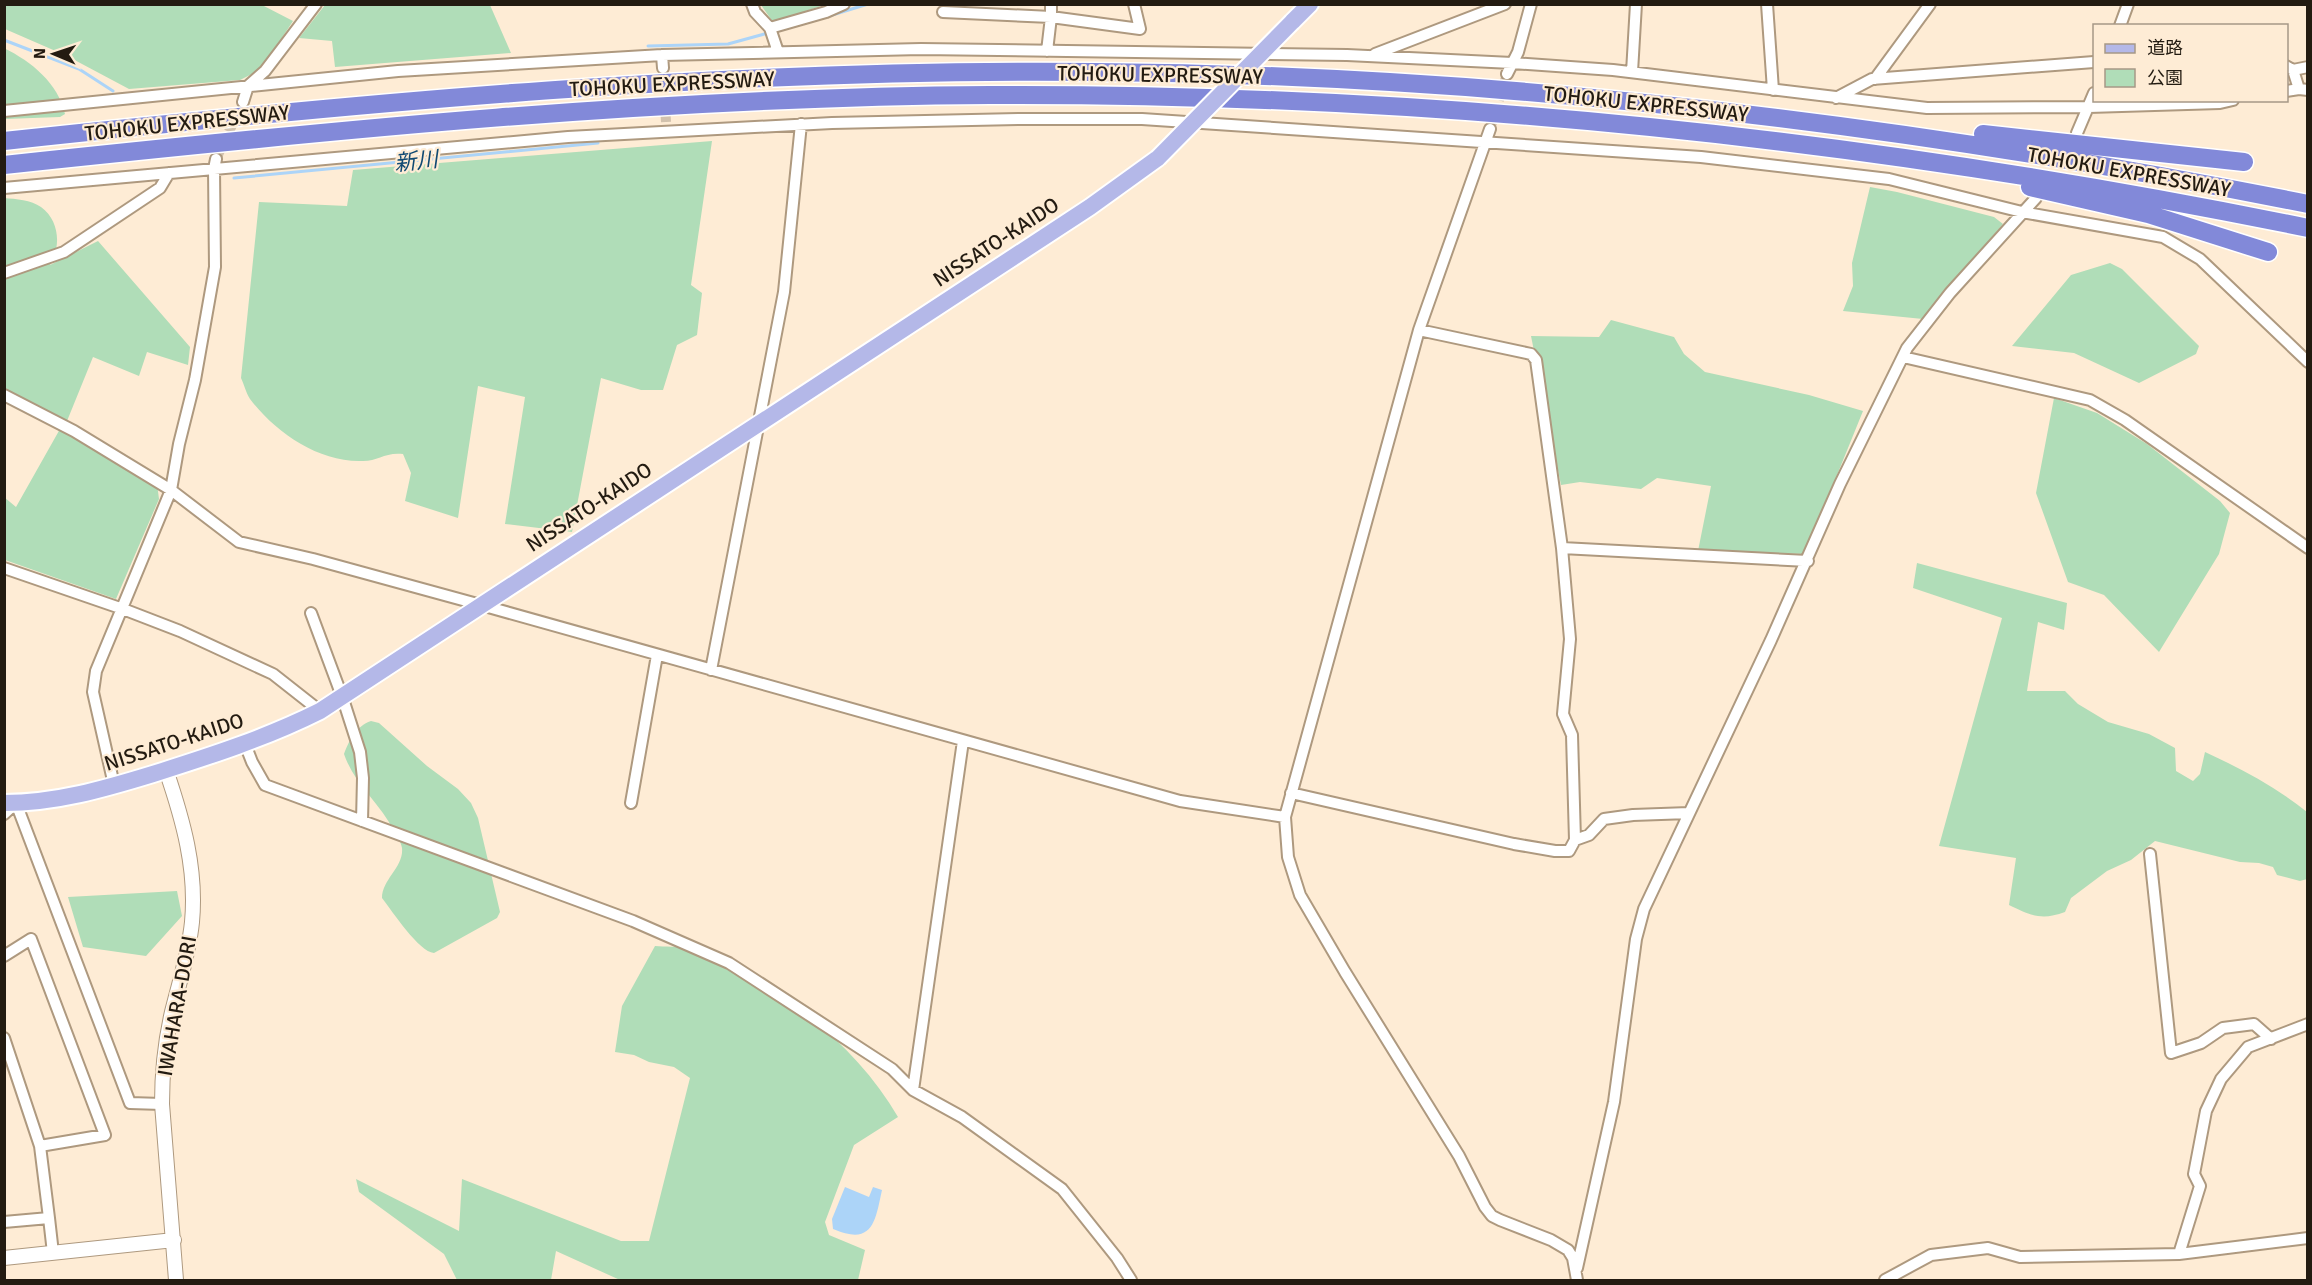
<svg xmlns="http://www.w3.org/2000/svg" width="2312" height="1285" viewBox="0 0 2312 1285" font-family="Signika,'Noto Sans JP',sans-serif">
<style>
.green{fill:#b0ddb8}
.water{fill:#acd4f8}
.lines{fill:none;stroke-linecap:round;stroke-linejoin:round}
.stream{stroke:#acd4f8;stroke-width:3}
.street-tunnel{stroke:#d2c2ae;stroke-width:10;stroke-dasharray:10 5;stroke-linecap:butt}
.street-casing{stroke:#ae997f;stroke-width:14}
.secondary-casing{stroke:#ae997f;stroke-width:16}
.primary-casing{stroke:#fff;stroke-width:20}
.highway-casing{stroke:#fff;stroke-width:21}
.street{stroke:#fff;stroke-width:10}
.secondary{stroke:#fff;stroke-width:14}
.primary{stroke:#b4b8e8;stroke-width:16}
.highway{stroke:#8289d9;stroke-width:18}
.primary-bridge-casing{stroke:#fff;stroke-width:20;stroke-linecap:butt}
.primary-bridge{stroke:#b4b8e8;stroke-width:16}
.labels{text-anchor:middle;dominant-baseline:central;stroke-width:4.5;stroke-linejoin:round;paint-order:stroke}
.street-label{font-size:21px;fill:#231b11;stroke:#feecd5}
.water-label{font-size:22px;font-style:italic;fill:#104972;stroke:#feecd5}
</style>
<rect width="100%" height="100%" fill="#feecd5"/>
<!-- green -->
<path class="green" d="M4,5H262L293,21L268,59L258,71L240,80L129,89L67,56L5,29Z
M325,5H490L511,53L335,67L332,41L299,38Z
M761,5H824L773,22Z
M4,48C32,62 58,83 65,114L60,117L5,119Z
M712,141L691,285L702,293L697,335L677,345L663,390H641L601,378L572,532L505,524L525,397L478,386L458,518L405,501L411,473L403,454C385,452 378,461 363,461C319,463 275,432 250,399C246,393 244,384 241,378L259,202L347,206L353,170Z
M1870,187L1897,192L1994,217L2003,224L1923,319L1843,311L1853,286L1852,263Z
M4,198C16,199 31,200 41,207C60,221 61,247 50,265L98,241L190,347L188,365L147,352L139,376L93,357L67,421L39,413L5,391Z
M2110,263L2122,269L2199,346L2196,354L2139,383L2074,353L2012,346L2071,275Z
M1611,320L1674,337L1684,354L1705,372L1809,395L1863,411L1805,554L1698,551L1711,486L1657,478L1641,489L1580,482L1561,485L1531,336L1599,337Z
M2054,398L2097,413L2147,444L2220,501L2230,513L2219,554L2159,652L2104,595L2068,582L2036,493Z
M60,429L99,449L157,484L159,499L116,599L5,560L4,497L16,507Z
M1917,563L2067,603L2064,630L2038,622L2027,691H2065L2078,704L2108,722L2149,734L2175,748L2176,771L2193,781L2200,774L2205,752C2242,769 2276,787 2307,812V879L2300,881L2277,875L2273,867L2259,863L2240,862L2155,841L2131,860L2107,871L2071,898L2065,912C2041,921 2030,915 2009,905L2016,858L1939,846L2002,618L1913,588Z
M371,721L379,723L427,766L458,789L471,803L478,818L500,912L497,918L434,953C419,952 392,911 382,898C382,879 404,867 402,848C401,842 397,836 394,831C380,803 354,784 344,754C349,741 356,726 371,721Z
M177,891L182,916L146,956L83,947L68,897Z
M655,946C665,947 677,946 687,948C697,951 707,957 716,961C789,993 858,1048 898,1117L854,1145L825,1222L829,1235L865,1250L858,1280H620L556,1251L551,1280H457L444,1254L359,1192L356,1179L459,1231L462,1179L621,1241H649L690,1078L674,1067L649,1062L634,1055L615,1052L622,1006Z"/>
<!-- water -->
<path class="water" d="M845,1187L869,1197L873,1187L882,1190C875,1222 873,1246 833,1229L832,1219Z"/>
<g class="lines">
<!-- stream -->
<path class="stream" d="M829,16L868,4
M4,40L79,69L113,91
M648,46L728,44L768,33
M234,178L598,143"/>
<!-- street-tunnel -->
<path class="street-tunnel" d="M663,68L666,122
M1490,129L1507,74
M216,159L243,102"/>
<defs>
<path id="street" d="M752,4L755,12L770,28L778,52
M1767,4L1773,90
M943,12L1051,17V4
M2120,26L2128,4
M770,28L826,12L844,4
M1047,51L1051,17L1140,29L1134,4
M1375,54L1505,4
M662,55L663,68
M2286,66L2293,70L2299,89
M2293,70L2308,67
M1632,72L1636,4
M1507,74L1518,52L1531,4
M1875,79L1930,4
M2286,91L2299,89L2308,90
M1836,98L1872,79L2094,62
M243,102L248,86L265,71L316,4
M4,111L398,71L662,55L921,49L1347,55L1512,63L1613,70L1927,108L2089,107L2220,103L2233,100
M1490,129L1419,330L1285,817L1288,857L1300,895L1345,972L1459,1156L1485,1207L1492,1216L1500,1220L1551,1240L1568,1250L1573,1258L1577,1280
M2077,133L2094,93
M4,188L568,137L832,123L1019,119H1142L1701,157L1889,179L2022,212L2163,237L2200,259L2308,362
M4,273L64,252L160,188L169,173
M1903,357L2090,400L2125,420L2308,548
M4,395L74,431L171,490L239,542L313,559L481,605L1180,801L1285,817
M1562,548L1808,561
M4,568L123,609L180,631L273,674L320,711
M311,613L343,699L360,752L363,778L362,821
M711,670L784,292L801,124
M245,744L252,762L265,785L633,921L729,963L892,1069L913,1090L962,1117L1062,1189L1117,1258L1131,1280
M114,785L93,692L96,671L171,490L179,444L195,380L215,267L214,169L216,159
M1291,793L1514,844L1555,851H1569L1575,840L1572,735L1563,714L1570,639L1562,548L1536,360L1531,354L1419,330
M631,803L657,655
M4,814L16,803L130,1103L162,1104
M1575,840L1589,835L1604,819L1633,815L1689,813
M2150,854L2171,1053L2201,1043L2223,1028L2254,1024L2271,1039
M4,956L31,939L105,1135L40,1146
M4,1038L40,1146L49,1218L4,1222
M913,1090L963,741
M49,1218L53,1253
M2179,1254L2200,1186L2194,1174L2206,1111L2221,1079L2248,1047L2308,1024
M1577,1268L1614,1102L1636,939L1644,909L1771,640L1840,484L1907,348L1950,293L2036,198
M1885,1280L1931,1255L1988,1248L2020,1257L2179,1254L2308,1238"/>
<path id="secondary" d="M166,770C183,820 197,869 192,922C189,953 179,983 172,1012C165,1042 162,1073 162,1104L176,1280
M4,1258L174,1240"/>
<path id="primary" d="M1292,22L1310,4
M4,803C56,803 104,789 153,774C210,756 266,738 320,711L1090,207L1158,158"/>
<path id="highway" d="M1983,134L2244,162
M4,141C367,102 730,68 1095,72C1504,75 1907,124 2308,204
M4,165C332,130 660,97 990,95C1433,93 1874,139 2308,228
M2030,187L2148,214L2268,252"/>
</defs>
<!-- street casing -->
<use href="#street" class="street-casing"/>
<!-- secondary casing -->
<use href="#secondary" class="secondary-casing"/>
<!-- primary casing -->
<use href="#primary" class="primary-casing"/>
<!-- highway casing -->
<use href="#highway" class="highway-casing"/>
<!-- street -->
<use href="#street" class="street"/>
<!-- secondary -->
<use href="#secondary" class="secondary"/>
<!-- primary -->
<use href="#primary" class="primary"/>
<!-- highway -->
<use href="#highway" class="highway"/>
<defs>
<path id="primary-bridge" d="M1158,158L1292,22"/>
</defs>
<!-- primary-bridge casing -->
<use href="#primary-bridge" class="primary-bridge-casing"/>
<!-- primary-bridge -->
<use href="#primary-bridge" class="primary-bridge"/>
</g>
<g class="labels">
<!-- street labels -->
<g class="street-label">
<text transform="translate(1160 75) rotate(1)">TOHOKU EXPRESSWAY</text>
<text transform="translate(672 84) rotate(-3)">TOHOKU EXPRESSWAY</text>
<text transform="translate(1646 104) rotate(6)">TOHOKU EXPRESSWAY</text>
<text transform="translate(187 123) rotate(-6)">TOHOKU EXPRESSWAY</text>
<text transform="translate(2129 172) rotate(10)">TOHOKU EXPRESSWAY</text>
<text transform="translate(996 242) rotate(-33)">NISSATO-KAIDO</text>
<text transform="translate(589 507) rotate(-33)">NISSATO-KAIDO</text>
<text transform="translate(174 742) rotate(-18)">NISSATO-KAIDO</text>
<text transform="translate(177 1006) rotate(-80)">IWAHARA-DORI</text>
</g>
<!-- water labels -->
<g class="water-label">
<text transform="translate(416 161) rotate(-6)">新川</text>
</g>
</g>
<!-- border -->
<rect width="2312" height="1285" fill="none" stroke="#231b11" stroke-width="12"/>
<!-- legend -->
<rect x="2093" y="24" width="195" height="78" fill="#feecd5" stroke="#a69887" stroke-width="1.5"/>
<rect x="2105" y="44" width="30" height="9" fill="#b4b8e8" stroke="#a69887" stroke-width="1.5"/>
<text x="2147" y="54" font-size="18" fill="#231b11">道路</text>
<rect x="2105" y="69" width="30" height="18" fill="#b0ddb8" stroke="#a69887" stroke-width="1.5"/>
<text x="2147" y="84" font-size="18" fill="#231b11">公園</text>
<!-- north arrow -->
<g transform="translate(54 54) rotate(272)" stroke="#feecd5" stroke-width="4.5" paint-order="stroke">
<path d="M0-4.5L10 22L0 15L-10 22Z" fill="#231b11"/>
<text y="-9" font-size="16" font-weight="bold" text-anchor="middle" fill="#231b11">N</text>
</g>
</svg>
